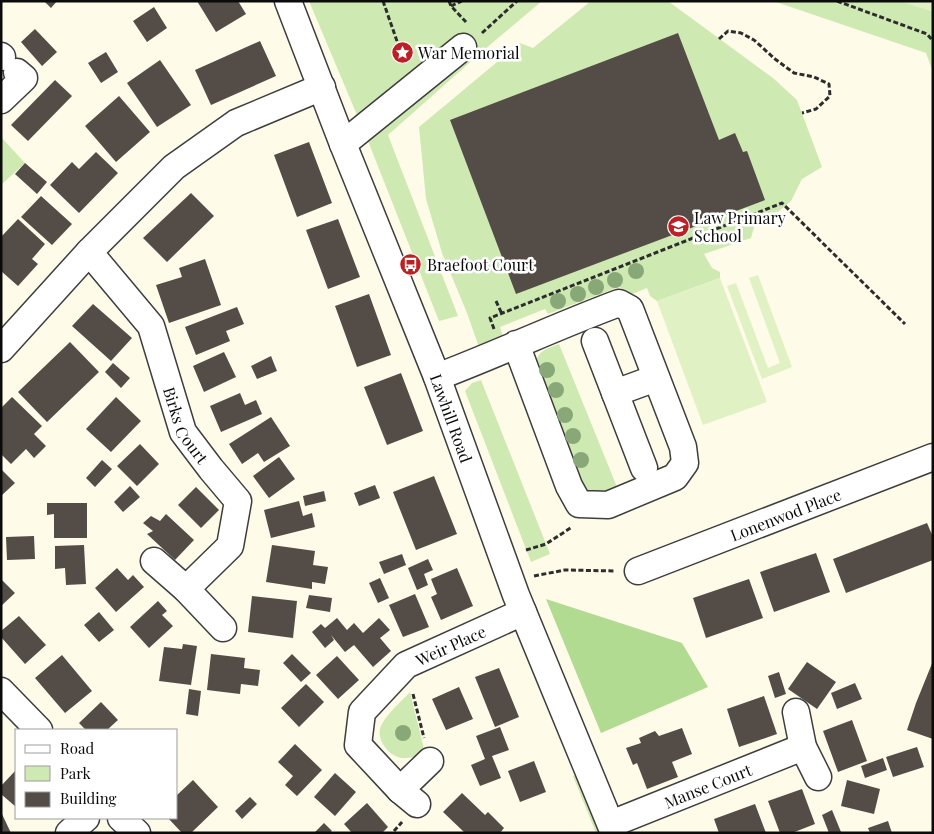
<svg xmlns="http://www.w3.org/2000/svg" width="934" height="834" viewBox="0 0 934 834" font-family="'Playfair Display',serif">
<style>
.green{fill:#ceeab2}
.forest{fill:#b0db90}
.pitch{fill:#e0f1c4}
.building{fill:#544c47}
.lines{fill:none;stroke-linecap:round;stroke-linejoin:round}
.minor-casing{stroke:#3e3e3e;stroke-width:29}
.path{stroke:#2d2d2d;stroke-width:3;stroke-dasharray:5 2.5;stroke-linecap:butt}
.minor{stroke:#fff;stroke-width:26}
.tree{fill:#89a877}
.labels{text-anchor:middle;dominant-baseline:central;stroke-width:5;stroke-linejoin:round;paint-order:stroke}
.poi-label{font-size:16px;fill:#0b0b0b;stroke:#fff;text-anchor:start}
.street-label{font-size:16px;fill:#0b0b0b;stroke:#fff}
</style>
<rect width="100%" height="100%" fill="#fffbe9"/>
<!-- green -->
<path class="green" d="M309,1H542L485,49L388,135L458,316L439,321L370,146Z
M591,1H668L773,78L797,100L822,167L802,179L791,201L779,211L756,220L751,238L704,254L712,268L720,272V278L657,301L650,296L647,288L632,294L619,287L548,314L545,309L500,327L504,340L480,350L467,313L442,253L426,199L419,127L520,43L533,48Z
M773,1H933V72L926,53Z
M1,137L25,163L1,185Z
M559,344L617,487C606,492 594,499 583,490L534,366C539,350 544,350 559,344Z
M481,380L550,554L531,562L465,391L472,383Z
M410,692L425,753C419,755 412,758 406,758C392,760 377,742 380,729C383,717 401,702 410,692Z
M580,773L604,833H596L573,776Z"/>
<!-- forest -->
<path class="forest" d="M546,599L682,643L708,687L601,733Z"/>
<!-- pitch -->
<path class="pitch" d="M899,1H933V12Z
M758,275L792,367L762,379L727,286L736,283L768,368L780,363L749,278Z
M720,278L767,402L703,425L657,301Z"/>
<!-- building -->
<path class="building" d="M44,1H57L51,8Z
M197,1H238L246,14L216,32Z
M154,7L167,28L147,42L133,21Z
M35,29L57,52L42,66L21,42Z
M678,33L719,140L735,133L743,152L747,151L765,200L516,294L450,120Z
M260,41L276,76L211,105L195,70Z
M106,52L118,72L101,83L88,63Z
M160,60L191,105L157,127L127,83Z
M55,80L72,96L28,141L11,125Z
M119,96L150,132L116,162L85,126Z
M309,142L332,203L297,217L274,155Z
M96,152L118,173L79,213L50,185L72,162L79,169Z
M25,163L47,182L37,194L15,174Z
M191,193L214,216L167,262L143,238Z
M41,196L72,224L52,245L21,217Z
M18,219L45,244L32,259L38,264L18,286L1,271V237Z
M338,219L360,277L328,289L306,230Z
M205,259L221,305L169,323L156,285L182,277L179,268Z
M369,294L391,355L357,367L335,306Z
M93,304L132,338L111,361L72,326Z
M237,307L244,324L226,331L230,341L196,355L185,327Z
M70,342L99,372L47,422L18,392Z
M224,352L236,377L204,392L193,366Z
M271,356L277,371L257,379L251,366Z
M113,363L130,378L121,388L105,372Z
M401,373L423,431L387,445L364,387Z
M240,393L245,405L256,400L262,414L221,432L210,406Z
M12,397L42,426L34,434L46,446L34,458L26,449L11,464L1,454V434L2,432L1,431V408Z
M116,397L141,421L111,452L86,429Z
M271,417L290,446L264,462L258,453L242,464L229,444Z
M140,444L159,464L137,486L117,466Z
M279,457L295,479L269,498L253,476Z
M102,460L112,469L95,487L86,478Z
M1,469L15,483L1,496Z
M434,476L457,534L416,550L393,492Z
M375,485L380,498L359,506L354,493Z
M130,486L140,497L123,512L114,502Z
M196,487L219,510L201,528L178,505Z
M324,491L326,501L305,506L303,496Z
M299,501L303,516L312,513L315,527L271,538L264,510Z
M47,503H87V538H54V514L47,515Z
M166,514L194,540L175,560L147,534L153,531L143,523L151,516L160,521Z
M927,523L933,537V560L846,593L833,559Z
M34,536L35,559L7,560L6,537Z
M84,545L86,584L66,585L65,568L55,569V546Z
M272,545L315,551L313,565L328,567L325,584L312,582V589L266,582Z
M816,553L830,592L774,612L760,572Z
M402,554L406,565L384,574L379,562Z
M428,559L433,570L424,574L428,585L417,590L408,568Z
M117,568L128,580L133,575L144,587L116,612L95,588Z
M457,568L473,606L441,620L431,597L437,594L431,579Z
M380,578L389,598L378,603L369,583Z
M1,579L15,593L1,606Z
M749,579L763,618L706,638L693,598Z
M415,594L429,627L403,637L389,605Z
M309,595L332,598L330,612L306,608Z
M252,596L297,601L293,638L248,632Z
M158,601L167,611L162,615L173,626L149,648L130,627Z
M99,612L114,630L99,642L84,625Z
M19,616L46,645L25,664L1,637V631Z
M337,618L347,630L354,623L363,633L379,618L390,630L380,638L391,651L373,667L354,645L345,652L331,635L334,640L325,648L312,632L321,624L325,628Z
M183,644L197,646L191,685L159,681L164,647L182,649Z
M211,654L245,658L244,668L260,670L258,686L241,684L240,694L207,690Z
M292,654L311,673L301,682L283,663Z
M62,655L92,691L65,713L35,678Z
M337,656L359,680L338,699L316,675Z
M933,661V739L907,730L916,703Z
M807,662L836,682L817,709L788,689Z
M499,668L519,717L495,727L475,677Z
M779,672L786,694L775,698L768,676Z
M855,683L862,699L837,709L831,693Z
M306,684L324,702L299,727L281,708Z
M459,687L473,719L446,730L432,699Z
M189,689L201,691L198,716L186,714Z
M764,696L777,734L739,747L727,709Z
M101,702L118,720L107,730H86L79,723Z
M852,720L867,761L838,772L823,731Z
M500,727L509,750L492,756L501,778L480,786L471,765L485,759L476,736Z
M682,728L692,754L672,762L678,777L647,789L637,763L633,765L626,748L641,743L639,738L655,731L659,736Z
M295,744L322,770L297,796L285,785L293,776L278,762Z
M917,747L924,767L893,777L886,757Z
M883,758L887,770L865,778L861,766Z
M534,761L546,792L520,802L508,771Z
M16,770V807L1,794V786Z
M335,773L356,792L335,816L314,797Z
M193,780L218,807L191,833H182L168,818H176V796Z
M847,780L880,789L874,814L841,806Z
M802,789L815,824L792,833H780L768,801Z
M462,793L485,815L488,812L504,828L500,833H465L443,812Z
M250,797L257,804L242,819L235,811Z
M367,803L388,827L382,833H352L344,824Z
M755,804L766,833H719L714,819Z
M832,810L841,832L837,833H829L822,815Z
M1,812L11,833H1Z
M888,821L892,833H870L868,828Z
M324,823L332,831L329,833H314Z"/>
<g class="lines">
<defs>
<g id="minor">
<path id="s1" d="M288,1L343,144L437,377L516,595L614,833"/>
<path d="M1,56L2,57"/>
<path d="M1,100L24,78L17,72"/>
<path d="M343,144L463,47"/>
<path id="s2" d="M89,252L151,326L183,432L211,469L238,501L230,546L186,589L154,561"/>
<path d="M595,341L644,468"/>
<path d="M1,349L89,252L174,167L236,123L322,87"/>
<path d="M437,377C498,354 557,326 619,303L630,309L683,447L685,463L675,477L608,505L579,504L569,486L516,344"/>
<path d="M615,393L656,378"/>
<path id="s3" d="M638,571L933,457"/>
<path d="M186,589L223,628"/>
<path d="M1,691L39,730"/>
<path d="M796,712L803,747L818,777"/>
<path d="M400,790L430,761"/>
<path id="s4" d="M417,804L400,790L358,745L362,712L406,665L523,612"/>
<path d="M121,818L137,833"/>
<path id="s5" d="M611,824L803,747"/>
<path d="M69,833L86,818"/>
</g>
</defs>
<!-- minor casing -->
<use href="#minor" class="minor-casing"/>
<!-- path -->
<path class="path" d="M383,1L398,44
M449,1L451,6L466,22
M837,1L927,34L933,41
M451,6L462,1
M482,33L517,1
M719,39L728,31L741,33L754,40L775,59L794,73L814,77L829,84L830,96L816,109L802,113
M394 52a8 8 0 1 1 16 0a8 8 0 1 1-16 0Z
M496,301L502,314
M494,329L490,318L782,203L905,324
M526,550L546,544L572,527
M534,576L565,570L615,571
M413,694L424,738
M394,831L402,822"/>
<!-- minor -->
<use href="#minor" class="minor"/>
</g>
<!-- trees -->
<g class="tree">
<circle cx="636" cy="271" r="8"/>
<circle cx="615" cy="280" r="8"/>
<circle cx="596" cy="287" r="8"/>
<circle cx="578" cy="294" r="8"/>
<circle cx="558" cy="301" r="8"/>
<circle cx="547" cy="370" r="8"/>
<circle cx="556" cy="390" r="8"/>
<circle cx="565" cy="415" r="8"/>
<circle cx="573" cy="436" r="8"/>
<circle cx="581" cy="460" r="8"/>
<circle cx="403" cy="733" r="8"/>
</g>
<!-- icons -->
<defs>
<symbol id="sight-disc" viewBox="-11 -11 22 22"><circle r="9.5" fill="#bf1e23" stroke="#fff"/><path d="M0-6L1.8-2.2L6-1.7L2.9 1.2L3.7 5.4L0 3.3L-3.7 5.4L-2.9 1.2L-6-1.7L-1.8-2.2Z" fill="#fff"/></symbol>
<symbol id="school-disc" viewBox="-11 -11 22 22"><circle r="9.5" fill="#bf1e23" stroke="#fff"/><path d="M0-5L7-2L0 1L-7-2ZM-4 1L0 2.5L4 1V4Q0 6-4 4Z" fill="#fff"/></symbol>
<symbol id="bus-disc" viewBox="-11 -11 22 22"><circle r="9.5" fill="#bf1e23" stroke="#fff"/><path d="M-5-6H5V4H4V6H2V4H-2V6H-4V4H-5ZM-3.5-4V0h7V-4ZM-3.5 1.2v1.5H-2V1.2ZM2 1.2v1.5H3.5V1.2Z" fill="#fff"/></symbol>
</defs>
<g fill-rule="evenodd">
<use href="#sight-disc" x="390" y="40" width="25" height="25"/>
<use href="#school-disc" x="666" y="214" width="25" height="25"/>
<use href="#bus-disc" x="398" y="252" width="25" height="25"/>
</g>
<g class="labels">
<!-- poi labels -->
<g class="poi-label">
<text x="418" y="52">War Memorial</text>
<text x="694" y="217">Law Primary<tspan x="694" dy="18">School</tspan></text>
<text x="427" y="264">Braefoot Court</text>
</g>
<!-- street labels -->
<g class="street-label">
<text stroke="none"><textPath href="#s1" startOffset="448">Lawhill Road</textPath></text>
<text stroke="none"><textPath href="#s2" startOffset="202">Birks Court</textPath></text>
<text stroke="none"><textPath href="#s3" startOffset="158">Lonenwod Place</textPath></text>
<text stroke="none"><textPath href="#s4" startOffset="230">Weir Place</textPath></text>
<text stroke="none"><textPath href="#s5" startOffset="104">Manse Court</textPath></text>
</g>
</g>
<!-- border -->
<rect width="934" height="834" fill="none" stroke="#0b0b0b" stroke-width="5"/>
<!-- legend -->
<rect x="15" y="729" width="162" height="90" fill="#ffffff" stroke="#9d9d9d"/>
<rect x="25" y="745" width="25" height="8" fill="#ffffff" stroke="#9d9d9d"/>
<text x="60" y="754" font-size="15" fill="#0b0b0b">Road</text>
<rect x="25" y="766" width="25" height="15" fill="#ceeab2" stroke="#9d9d9d"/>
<text x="60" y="779" font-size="15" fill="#0b0b0b">Park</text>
<rect x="25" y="792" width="25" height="15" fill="#544c47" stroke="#9d9d9d"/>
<text x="60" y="804" font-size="15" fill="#0b0b0b">Building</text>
</svg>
